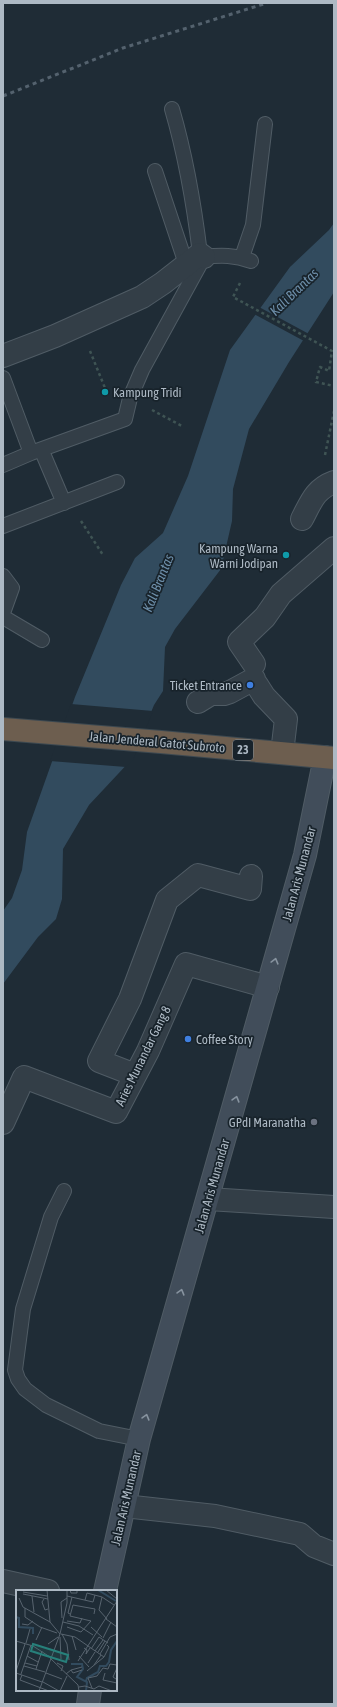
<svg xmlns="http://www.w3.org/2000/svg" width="337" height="1707" viewBox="0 0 337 1707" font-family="'Asap Condensed',sans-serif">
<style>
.water{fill:#324b5e}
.pier{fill:#1f2c36}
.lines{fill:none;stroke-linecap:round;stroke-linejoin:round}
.lane-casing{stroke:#505c65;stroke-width:16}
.street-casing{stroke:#505c65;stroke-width:24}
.secondary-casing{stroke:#505c65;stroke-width:24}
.highway-casing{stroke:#3d4951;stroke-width:24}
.path{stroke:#3f5454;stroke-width:2.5;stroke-dasharray:3 3;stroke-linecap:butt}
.lane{stroke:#333e47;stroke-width:14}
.street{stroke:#333e47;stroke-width:22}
.secondary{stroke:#414d5a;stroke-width:22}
.highway{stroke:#6d5e4f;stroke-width:22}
.rail{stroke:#54626e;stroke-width:3;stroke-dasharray:4 4;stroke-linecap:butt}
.oneway{stroke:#87939f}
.culture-dot{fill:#0f9aa8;stroke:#18232b;stroke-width:1.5}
.shop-dot{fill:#3f7fe0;stroke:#18232b;stroke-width:1.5}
.worship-dot{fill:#6b7280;stroke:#18232b;stroke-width:1.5}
.labels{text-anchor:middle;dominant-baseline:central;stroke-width:3.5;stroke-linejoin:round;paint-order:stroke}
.shield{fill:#18232b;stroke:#808c96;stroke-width:1}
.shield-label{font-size:12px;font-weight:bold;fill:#adb9c4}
.poi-label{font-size:13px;fill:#adb9c4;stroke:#18232b;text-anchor:end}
.street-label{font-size:13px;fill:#adb9c4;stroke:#18232b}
.water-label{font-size:14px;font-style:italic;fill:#6d8ea9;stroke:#18232b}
.inset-river{fill:none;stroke:#324b5e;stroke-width:2}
.inset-road{fill:none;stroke:#58646f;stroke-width:1}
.view{fill:#27807b;fill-opacity:0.15;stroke:#27807b;stroke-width:2}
.inset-edge{fill:none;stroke:#adb9c4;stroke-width:2}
</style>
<rect width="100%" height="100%" fill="#1f2c36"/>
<!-- water -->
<path class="water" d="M334,223V292L289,362L249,429L233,489L232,521L221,569L175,629L165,647L163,691L154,705L132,759L89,805L63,849L62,899L56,919L38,937L3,984V911L12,898L22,870L27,832L75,697L121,585L135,558L163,533L188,476L230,350L290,267L329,230Z"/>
<!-- pier -->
<path class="pier" d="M259,307L309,334L304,341L254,314Z
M71,704L153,711L133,760L126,767L50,761Z"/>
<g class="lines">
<defs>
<path id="lane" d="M172,109C186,157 194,204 200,254
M155,171L186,264
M242,257L253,225L265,124
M3,378L31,453L125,419L130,398L142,370L204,257C221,255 235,255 251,261
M44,456L64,503
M3,465L31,453
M3,526L117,482
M3,576L12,588L3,613
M3,617L42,640
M64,1191L51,1217L23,1309L15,1370L18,1379L25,1389L46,1405L99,1431L139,1439"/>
<path id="street" d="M3,356L55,336L142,297L163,283L200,254L204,257
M302,519C311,502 315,489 334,482
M254,664L239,642L265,617L281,594L334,548
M257,685L264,696L286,719L282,753
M198,702L211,694H224L230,692L254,679
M135,1075L99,1061L130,999L167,900L198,875L250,889L251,876
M3,1123L24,1077L116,1112L148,1051L186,964L268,987
M208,1199L334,1207
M124,1506L215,1516L300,1534L314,1546L334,1554
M3,1581L48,1591"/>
<path id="secondary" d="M105,1591L139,1439L305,855L325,757
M88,1704L90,1690"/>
<path id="highway" d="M3,729L161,742L334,758"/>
</defs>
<!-- lane casing -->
<use href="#lane" class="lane-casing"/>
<!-- street casing -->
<use href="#street" class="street-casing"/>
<!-- secondary casing -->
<use href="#secondary" class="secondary-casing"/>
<!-- highway casing -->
<use href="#highway" class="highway-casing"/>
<!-- path -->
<path class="path" d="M240,283L233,297L332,351L329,371L320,367L316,382L334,386
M90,351L107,393
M152,410L182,426
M325,455L334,411
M81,521L103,555"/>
<!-- lane -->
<use href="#lane" class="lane"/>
<!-- street -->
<use href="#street" class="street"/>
<!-- secondary -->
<use href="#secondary" class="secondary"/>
<!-- highway -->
<use href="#highway" class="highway"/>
<!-- rail -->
<path class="rail" d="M3,96L123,48L267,3"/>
</g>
<!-- one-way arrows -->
<defs><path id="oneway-chevron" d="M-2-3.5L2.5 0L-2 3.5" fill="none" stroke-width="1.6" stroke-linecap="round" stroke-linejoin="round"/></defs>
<g class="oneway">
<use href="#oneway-chevron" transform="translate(275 961) rotate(-75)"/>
<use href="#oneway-chevron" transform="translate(236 1099) rotate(-74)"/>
<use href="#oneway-chevron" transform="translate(181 1292) rotate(-74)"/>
<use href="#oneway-chevron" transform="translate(146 1417) rotate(-74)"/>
</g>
<!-- markers -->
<g class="culture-dot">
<circle cx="105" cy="392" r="4"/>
<circle cx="286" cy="555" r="4"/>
</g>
<g class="shop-dot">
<circle cx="250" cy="685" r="4"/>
<circle cx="188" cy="1039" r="4"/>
</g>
<circle class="worship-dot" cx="314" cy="1122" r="4"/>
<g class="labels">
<!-- shield labels -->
<rect class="shield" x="233" y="740" width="20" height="20" rx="3"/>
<g class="shield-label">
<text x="243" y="750">23</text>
</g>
<!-- poi labels -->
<g class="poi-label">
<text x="113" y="392" text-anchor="start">Kampung Tridi</text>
<text x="278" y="548">Kampung Warna<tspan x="278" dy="15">Warni Jodipan</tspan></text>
<text x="242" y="685">Ticket Entrance</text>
<text x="196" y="1039" text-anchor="start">Coffee Story</text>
<text x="306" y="1122">GPdI Maranatha</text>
</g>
<!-- street labels -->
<g class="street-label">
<text transform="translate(157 742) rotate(5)">Jalan Jenderal Gatot Subroto</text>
<text transform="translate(299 874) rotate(-75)">Jalan Aris Munandar</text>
<text transform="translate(143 1056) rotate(-64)">Aries Munandar Gang 8</text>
<text transform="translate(212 1186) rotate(-74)">Jalan Aris Munandar</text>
<text transform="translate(126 1498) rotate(-77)">Jalan Aris Munandar</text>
</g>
<!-- water labels -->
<g class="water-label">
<text transform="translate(294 292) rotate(-44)">Kali Brantas</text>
<text transform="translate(158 583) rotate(-68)">Kali Brantas</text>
</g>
</g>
<!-- overview -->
<g transform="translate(16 1590)">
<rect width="101" height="101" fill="#1f2c36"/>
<path class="inset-river" d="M82,0L100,11M0,27L3,28V37L17,38V44M55,74H66L67,79L61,87L71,92L70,101M70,91L71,88L82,82L84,76H90L93,72L95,60L101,51"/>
<path class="inset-road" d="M31,0L34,32L44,44M54,0L55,3H61V0M90,0L101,9M7,2L31,6M7,4L32,9M16,6L18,22M51,6L77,12L79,5M86,7L83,20L91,29M3,8L7,17L34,32M28,9L26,12L29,20L32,19M69,10L71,3L86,7L98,15M9,18V27L24,37L41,43M54,24L52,23L56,7M46,28L45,12L51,8M90,29L101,37M51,31L64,33L66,28M47,32L63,36L77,45M6,34L12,35L17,31M51,37L65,42L75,31L54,26L57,15L79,19L78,24M75,37L86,47M45,44L59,47L88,67M46,44L51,54L53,70M56,46L60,60M44,47L45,69M87,48L95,32M20,50L26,37M0,51L17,56L34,67M10,53L14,39M32,54L42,47M68,58L71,60L70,64L74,58M75,59L83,47L92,53M79,61L87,50M82,62L89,51M84,64L94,47L101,44M11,66L22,72M63,66L73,77M34,68L62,95L63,101M62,71L101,11M9,73L21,76M41,73L47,76L45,81M72,73L79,62M78,75L85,65M8,76L29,82M20,79L26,61M55,80L57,83L66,80M0,81L9,54M71,81L88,67L93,57L91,55M0,83L26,92M30,83L46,89M89,83L87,90L101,93M5,84L15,55M50,84L55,80L66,77M6,85L4,90L33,101M100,89L97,87L101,78M27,92L43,101M63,97L69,96L78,99L83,96L96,101M76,98L72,88L81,86L87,78L92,79L94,74L101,75M23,101L44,44L51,13V0M44,101L51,86"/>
<path class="view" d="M17,54L52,65L50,72L15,61Z"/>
<rect width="101" height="101" class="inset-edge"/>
</g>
<!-- border -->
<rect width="337" height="1707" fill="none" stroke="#adb9c4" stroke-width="8"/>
</svg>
